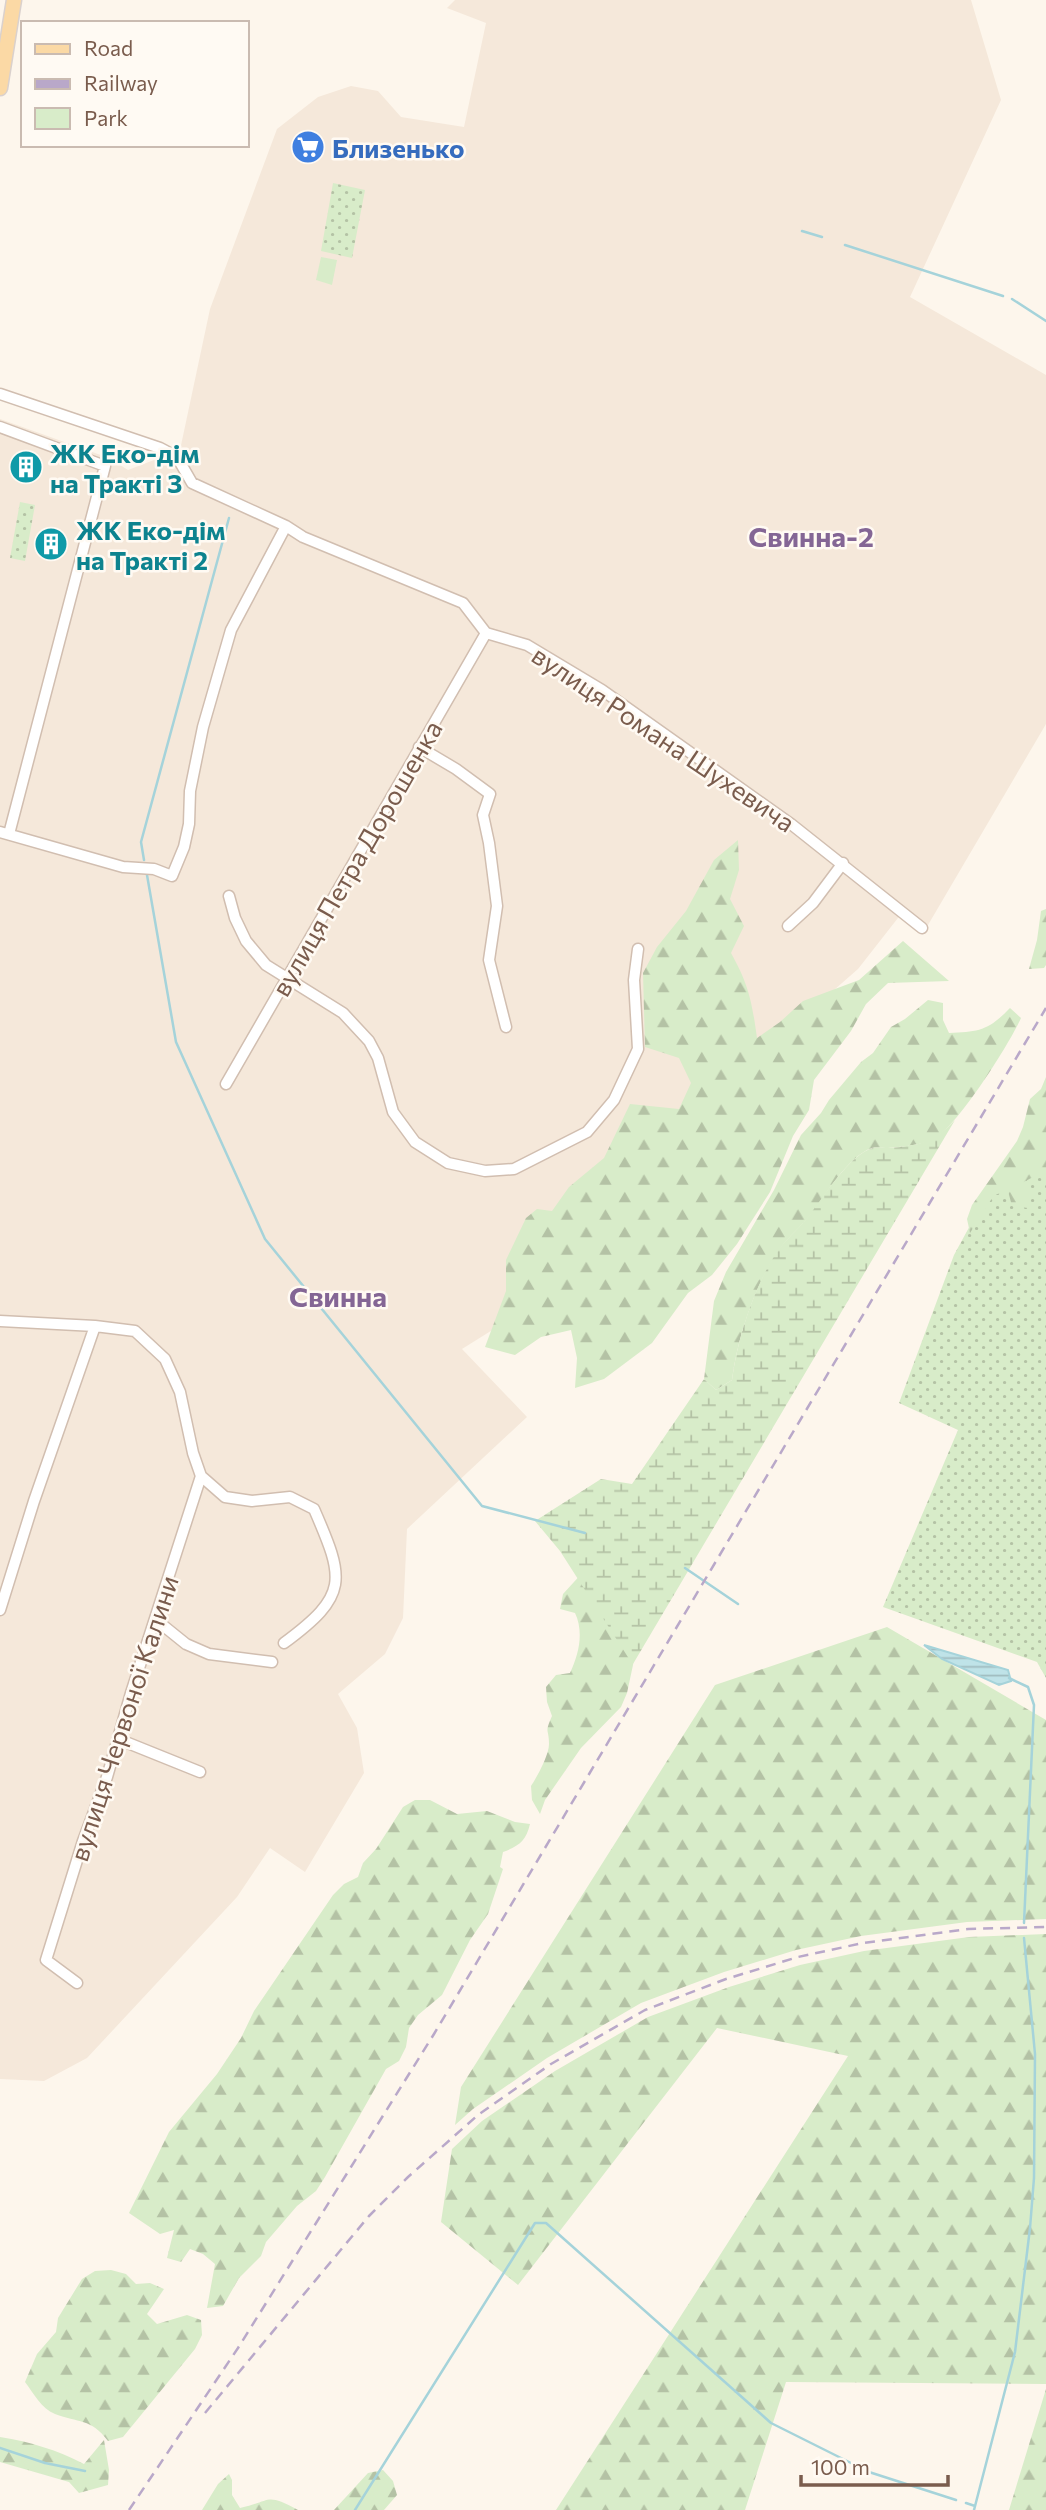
<svg xmlns="http://www.w3.org/2000/svg" width="1046" height="2510" viewBox="0 0 1046 2510" font-family="Commissioner,sans-serif">
<style>
.residential{fill:#f5e8da}
.green{fill:url(#green-dots)}
.forest{fill:url(#forest-firs)}
.wetland{fill:url(#wetland-marsh)}
.pitch{fill:#d8ecc9}
.water{fill:url(#water-rules);stroke:#a5d3da;stroke-width:2}
.lines{fill:none;stroke-linecap:round;stroke-linejoin:round}
.stream{stroke:#a5d3da;stroke-width:2.5}
.minor-casing{stroke:#d1beb0;stroke-width:13}
.major-casing{stroke:#dad1cd;stroke-width:17}
.minor{stroke:#fff;stroke-width:10}
.major{stroke:#fbd9a5;stroke-width:14}
.rail{stroke:#b9a8c9;stroke-width:2.5;stroke-dasharray:10 7;stroke-linecap:butt}
.labels{text-anchor:middle;dominant-baseline:central;stroke-width:5;stroke-linejoin:round;paint-order:stroke}
.shop-label{font-size:26px;font-weight:bold;fill:#366cbe;stroke:#fffaf3;text-anchor:start}
.culture-label{font-size:26px;font-weight:bold;fill:#0d838f;stroke:#fffaf3;text-anchor:start}
.street-label{font-size:26px;fill:#7a5c4d;stroke:#fffaf3}
.neighbourhood-label{font-size:28px;font-weight:bold;fill:#846695;stroke:#fffaf3}
</style>
<defs>
<pattern id="green-dots" width="8" height="8" patternUnits="userSpaceOnUse" patternTransform="scale(1.75)"><rect width="8" height="8" fill="#d8ecc9"/><path d="M2 2h.1M6 6h.1" fill="none" stroke="#b4c2a5" stroke-width="1.8" stroke-linecap="round"/></pattern>
<pattern id="forest-firs" width="22" height="20" patternUnits="userSpaceOnUse" patternTransform="scale(1.75)"><rect width="22" height="20" fill="#d8ecc9"/><path d="M5 1l3.5 6h-7zM16 11l3.5 6h-7z" fill="#b4c2a5"/></pattern>
<pattern id="wetland-marsh" width="20" height="14" patternUnits="userSpaceOnUse" patternTransform="scale(1.75)"><rect width="20" height="14" fill="#d8ecc9"/><path d="M1 5h8M5 5V1M11 12h8M15 12V8" fill="none" stroke="#b4c2a5"/></pattern>
<pattern id="water-rules" width="6" height="5" patternUnits="userSpaceOnUse" patternTransform="scale(1.75)"><rect width="6" height="5" fill="#bfe3e8"/><path d="M0 2.5h6" fill="none" stroke="#a0bbbe"/></pattern>
</defs>
<rect width="100%" height="100%" fill="#fdf6ec"/>
<!-- residential -->
<path class="residential" d="M455,0H971L1001,100L910,297L1046,375V724L928,925L905,909L858,969L818,1004L510,1319L462,1349L527,1417L407,1529L403,1618L385,1654L338,1694L357,1728L364,1773L305,1872L270,1848L237,1897L87,2058L44,2081L0,2079V419L109,458L128,470L180,450L210,309L277,129L318,97L351,86L378,91L401,117L464,127L486,23L447,8Z"/>
<!-- green -->
<path class="green" d="M333,183L365,190L352,258L321,251Z
M20,502L35,505L25,561L10,558Z
M1046,1103V1678L1037,1662L883,1607L958,1430L899,1403L954,1255L997,1176Z"/>
<!-- forest -->
<path class="forest" d="M738,840L739,870L730,899L744,926L731,953C749,985 752,1002 757,1038L780,1022L803,1001L859,980L903,941L949,981L888,983L866,1004L851,1031L814,1080L809,1110L793,1136L770,1192L737,1244L712,1275L688,1293L652,1343L604,1379L575,1388L577,1358L571,1330L541,1337L515,1355L485,1347L506,1291V1260L526,1218L537,1209L552,1211L569,1187L604,1158L630,1104L679,1109L691,1083L679,1058L645,1047L643,973L657,947L686,911L714,860Z
M1046,909V965L1044,968L1029,969L1037,940L1041,911Z
M928,1000L943,1003V1020L949,1033C979,1032 989,1030 1010,1008L1021,1018C1010,1043 954,1133 930,1141C917,1145 901,1147 888,1148C883,1148 876,1147 872,1148C848,1156 825,1196 811,1214C801,1227 788,1237 779,1250C755,1284 737,1339 732,1380L716,1390L704,1379L714,1301L726,1272L774,1190L801,1135L821,1113L829,1100L861,1062L873,1053L891,1027L905,1019Z
M1046,1077V1152L1042,1154L1046,1156V1175L1033,1177L1020,1184L1031,1193L1028,1208L1012,1206L1008,1191L994,1195L970,1233L967,1219L972,1205L1017,1141L1023,1127L1030,1099L1041,1089Z
M584,1571L635,1649L633,1665L627,1693L621,1707L581,1748L545,1800L540,1814L532,1800L531,1786C537,1777 549,1755 549,1744C549,1728 544,1734 552,1716L547,1702L546,1687L556,1675L570,1673C579,1654 584,1632 575,1613L560,1609L563,1594Z
M887,1627L1046,1720V1919L967,1922L861,1936L796,1950L724,1972L641,2003L547,2058L473,2109L455,2125L461,2087L715,1685Z
M415,1800H430L457,1814L487,1811L515,1822L530,1824C526,1841 519,1846 503,1852L500,1867L503,1869L488,1914L470,1940L442,1995L418,2015L409,2028L406,2047L399,2061L386,2069L325,2177L316,2191L297,2206L266,2242L261,2256L239,2278L223,2306L207,2308L215,2264L203,2254L190,2249L181,2262L167,2258L174,2230L160,2234L129,2213L169,2132L217,2074L241,2038L254,2011L333,1895L344,1884L358,1877L363,1863L376,1849L403,1807Z
M1046,1934V2384L786,2382L745,2510H556L848,2056L717,2028L518,2285L441,2222L452,2149L482,2121L555,2071L648,2017L729,1987L800,1965L864,1951L969,1937Z
M111,2270L126,2274L136,2284L150,2283L164,2289L147,2314L157,2324L187,2315L201,2320L202,2335L195,2349L123,2437L108,2441C91,2418 78,2423 55,2414C41,2408 34,2394 25,2382L37,2354L56,2332L58,2318L82,2279L95,2271Z
M1046,2389V2510H1009Z
M0,2437C31,2442 57,2450 84,2464L104,2440L109,2470L108,2485L79,2493L69,2482L0,2462Z
M383,2470L393,2481L397,2495L384,2510H334L368,2473Z
M229,2474L232,2480V2495L240,2508C272,2501 265,2492 298,2510H202L218,2484Z"/>
<!-- wetland -->
<path class="wetland" d="M955,1120L633,1664V1665L560,1551L535,1521L601,1479L632,1484L704,1379L716,1390L732,1380C737,1339 755,1283 779,1249C789,1236 802,1226 811,1213C824,1196 850,1154 873,1148C878,1147 884,1148 889,1148C921,1145 933,1143 955,1120Z"/>
<!-- pitch -->
<path class="pitch" d="M321,257L337,260L332,285L316,280Z"/>
<!-- water -->
<path class="water" d="M924,1645L1008,1670L1011,1681L999,1685L942,1659Z"/>
<g class="lines">
<!-- stream -->
<path class="stream" d="M802,231L822,237
M845,245L1003,296
M1012,299L1046,321
M144,860L141,842L229,518
M147,875L176,1042L265,1239L482,1506L585,1533
M685,1568L738,1604
M1009,1678L1028,1687L1034,1705L1024,1923
M0,2448L45,2463L85,2471
M966,2503L975,2506
M355,2510L535,2223H546L771,2423L869,2472L956,2500
M974,2510L1015,2352L1030,2228L1034,2178L1035,2054L1024,1938"/>
<defs>
<path id="minor" d="M0,394L160,448L177,457L192,483L286,526L303,537L463,603L486,633L527,645L602,690L791,824L922,928
M0,427L105,466L9,834
M419,747L456,769L490,794L483,815L489,843L497,906L489,960L506,1027
M0,832L123,867L154,869L172,876L184,847L189,824L190,791L203,727L231,630L286,526
M229,896L235,918L246,941L266,965L343,1013L369,1041L378,1058L393,1112L415,1142L448,1163L485,1171L514,1169L587,1132L614,1100L638,1049L634,980L638,949
M788,926L813,903L843,863
M226,1084L486,633
M0,1321L95,1326L135,1331L165,1359L180,1392L193,1453L201,1476L225,1497L252,1501L290,1497L314,1509C345,1580 349,1595 284,1643
M0,1610L34,1501L95,1326
M155,1619L186,1644L209,1654L272,1662
M118,1739L200,1772
M77,1983L46,1960L83,1841L107,1777L131,1693L201,1476"/>
<path id="major" d="M0,88L14,0"/>
</defs>
<!-- minor casing -->
<use href="#minor" class="minor-casing"/>
<!-- major casing -->
<use href="#major" class="major-casing"/>
<!-- minor -->
<use href="#minor" class="minor"/>
<!-- major -->
<use href="#major" class="major"/>
<!-- rail -->
<path class="rail" d="M205,2413L369,2216L408,2177L478,2115L551,2064L645,2010L726,1979L798,1957L863,1943L968,1929L1046,1927
M129,2510L238,2348L434,2034L1046,1008"/>
</g>
<!-- icons -->
<defs>
<symbol id="supermarket-disc" viewBox="-11 -11 22 22"><circle r="9.5" fill="#3f7fe0" stroke="#fffaf3"/><path d="M-6-5.5h2.5l.6 2H6L4.5 2H-2.5L-4.4-4H-6ZM-1.5 3.2a1.3 1.3 0 1 0 .1 0ZM3 3.2a1.3 1.3 0 1 0 .1 0Z" fill="#fff"/></symbol>
<symbol id="building-disc" viewBox="-11 -11 22 22"><circle r="9.5" fill="#0f9aa8" stroke="#fffaf3"/><path d="M-4-6H4V6H1V3H-1V6H-4ZM-2.5-4.3h1.7v1.8h-1.7ZM.8-4.3h1.7v1.8H.8ZM-2.5-1h1.7V.8h-1.7ZM.8-1h1.7V.8H.8Z" fill="#fff"/></symbol>
</defs>
<g fill-rule="evenodd">
<use href="#supermarket-disc" x="289" y="128" width="38" height="38"/>
<use href="#building-disc" x="7" y="448" width="38" height="38"/>
<use href="#building-disc" x="32" y="525" width="38" height="38"/>
</g>
<g class="labels">
<!-- shop labels -->
<g class="shop-label">
<text x="332" y="147">Близенько</text>
</g>
<!-- culture labels -->
<g class="culture-label">
<text x="50" y="452">ЖК Еко-дім<tspan x="50" dy="30">на Тракті 3</tspan></text>
<text x="76" y="529">ЖК Еко-дім<tspan x="76" dy="30">на Тракті 2</tspan></text>
</g>
<!-- street labels -->
<g class="street-label">
<text transform="translate(664 738) rotate(34)">вулиця Романа Шухевича</text>
<text transform="translate(356 858) rotate(-60)">вулиця Петра Дорошенка</text>
<text transform="translate(123 1718) rotate(-72)">вулиця Червоної Калини</text>
</g>
<!-- neighbourhood labels -->
<g class="neighbourhood-label">
<text x="811" y="536">Свинна-2</text>
<text x="338" y="1296">Свинна</text>
</g>
</g>
<!-- legend -->
<rect x="21" y="21" width="228" height="126" fill="#fffaf3" stroke="#cabbb1" stroke-width="2"/>
<rect x="35" y="44" width="35" height="10" fill="#fbd9a5" stroke="#cabbb1" stroke-width="2"/>
<text x="84" y="56" font-size="21" fill="#7a5c4d">Road</text>
<rect x="35" y="79" width="35" height="10" fill="#b9a8c9" stroke="#cabbb1" stroke-width="2"/>
<text x="84" y="91" font-size="21" fill="#7a5c4d">Railway</text>
<rect x="35" y="108" width="35" height="21" fill="#d8ecc9" stroke="#cabbb1" stroke-width="2"/>
<text x="84" y="126" font-size="21" fill="#7a5c4d">Park</text>
<!-- scale -->
<path d="M801 2475v10h147v-10" fill="none" stroke="#7a5c4d" stroke-width="3.5"/>
<text x="811" y="2475" font-size="21" fill="#7a5c4d" stroke="#fffaf3" stroke-width="5" paint-order="stroke">100 m</text>
</svg>
